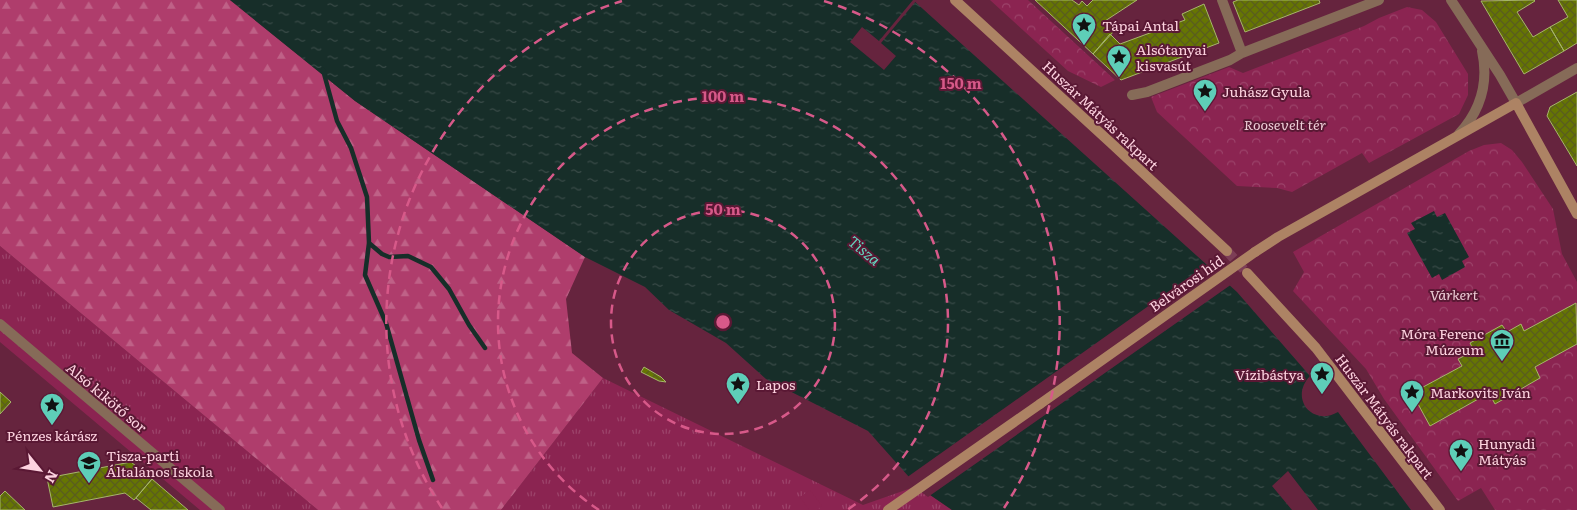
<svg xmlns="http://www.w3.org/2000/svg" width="1577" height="510" viewBox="0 0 1577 510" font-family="Literata,serif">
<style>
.grass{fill:url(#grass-tufts)}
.forest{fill:url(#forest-firs)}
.park{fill:url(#park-crowns)}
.garden{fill:#8b2451}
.water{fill:url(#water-ripples)}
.pier{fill:#66243e}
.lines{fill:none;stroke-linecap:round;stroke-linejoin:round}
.stream{stroke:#172e29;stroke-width:4.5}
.building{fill:url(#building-cross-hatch);stroke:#a6b56b}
.secondary-tunnel{stroke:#7d3e56;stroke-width:10;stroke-dasharray:10 5;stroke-linecap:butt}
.street{stroke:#866b58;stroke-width:10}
.secondary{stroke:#ad8364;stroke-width:10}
.secondary-bridge{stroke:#ad8364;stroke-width:10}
.ring{fill:none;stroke:#d75989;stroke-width:2.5;stroke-dasharray:9 6}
.labels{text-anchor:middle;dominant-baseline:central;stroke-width:4;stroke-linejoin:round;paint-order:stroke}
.poi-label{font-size:14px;fill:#fdd2df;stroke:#5a1834;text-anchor:start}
.street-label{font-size:14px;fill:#fdd2df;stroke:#5a1834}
.park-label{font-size:14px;font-style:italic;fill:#edcdd6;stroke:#5a1834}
.water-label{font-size:15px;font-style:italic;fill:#63d6bf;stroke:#5a1834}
.centre{fill:#d75989;stroke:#5a1834;stroke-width:2.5}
.ring-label{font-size:15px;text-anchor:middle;font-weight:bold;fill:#d75989;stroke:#5a1834;stroke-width:4;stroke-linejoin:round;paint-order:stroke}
</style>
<defs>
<pattern id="grass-tufts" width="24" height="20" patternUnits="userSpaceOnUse" patternTransform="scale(1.25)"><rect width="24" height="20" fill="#8b2451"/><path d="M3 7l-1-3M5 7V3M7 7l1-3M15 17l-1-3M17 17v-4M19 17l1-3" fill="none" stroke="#9c436a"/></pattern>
<pattern id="forest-firs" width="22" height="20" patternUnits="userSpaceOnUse" patternTransform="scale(1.25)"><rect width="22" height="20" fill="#af3d6c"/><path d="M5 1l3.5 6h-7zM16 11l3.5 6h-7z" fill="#bf6187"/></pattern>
<pattern id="park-crowns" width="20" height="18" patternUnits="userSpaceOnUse" patternTransform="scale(1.25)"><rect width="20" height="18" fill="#8b2451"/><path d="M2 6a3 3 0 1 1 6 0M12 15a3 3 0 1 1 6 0" fill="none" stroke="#9c436a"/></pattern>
<pattern id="water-ripples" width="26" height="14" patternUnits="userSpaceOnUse" patternTransform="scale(1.25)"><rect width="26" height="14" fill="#172e29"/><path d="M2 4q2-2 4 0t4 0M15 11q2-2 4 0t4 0" fill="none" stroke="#3a4b48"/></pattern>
<pattern id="building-cross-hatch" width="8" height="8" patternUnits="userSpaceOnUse" patternTransform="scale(1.25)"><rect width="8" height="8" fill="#667602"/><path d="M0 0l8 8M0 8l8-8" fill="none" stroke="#5a5d1f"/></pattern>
</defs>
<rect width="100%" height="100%" fill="#66243e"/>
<!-- grass -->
<path class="grass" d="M0,246L318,510H200L0,342Z
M603,378L863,505L917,486L952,510H501Z"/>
<!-- forest -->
<path class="forest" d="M0,0H230L355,101L585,257L566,299L572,353L603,378L501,510H318L0,246Z"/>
<!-- park -->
<path class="park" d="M990,0H1028L1115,80L1101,87L1068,71Z
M1407,7L1422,10L1436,22L1468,74V95L1459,114L1369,163L1362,153L1292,192L1277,188L1237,186L1157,112L1151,97L1229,67L1243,73L1364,26L1379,18Z
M1501,143L1512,150L1522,162L1553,209L1562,254L1577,282V510H1495L1481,488L1458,501L1384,399L1366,369L1293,291L1304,272L1293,252L1469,151L1484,145Z"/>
<!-- garden -->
<path class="garden" d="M810,490L822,506L817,510H809L800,497Z"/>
<!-- water -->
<path class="water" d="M230,0H913L1237,292L1310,376C1289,398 1312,427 1338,412L1411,510H952L917,486L868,431L766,379L726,343L669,310L645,287L585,257L355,101Z
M1434,211L1437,217L1445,213L1469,257L1462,261L1465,267L1442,280L1439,274L1432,278L1407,233L1415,229L1411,223Z"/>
<!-- pier -->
<path class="pier" d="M913,0H917L881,43L896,56L884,70L850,42L862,27L879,41Z
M1209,263L1232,284L928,497L916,488L906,478Z
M1288,471L1318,510H1292L1272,486Z"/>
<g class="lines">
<!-- stream -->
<path class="stream" d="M323,70L337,121L351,148L367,197L369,243L365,275L386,323L419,440L433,480
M369,243L382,254L389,257L408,256L431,267L449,289L469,325L485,348"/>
</g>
<!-- building -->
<path class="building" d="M1035,0H1072L1079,5L1082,1L1087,6L1093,0H1137L1105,21L1115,30L1093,54Z
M1238,0H1319L1320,3L1245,32L1233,2Z
M1534,0L1535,1L1517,12L1533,37L1550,27L1564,51L1524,74L1481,1Z
M1558,0H1577V43L1564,51L1550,27L1568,17Z
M1204,4L1219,43L1121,80L1093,54L1110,34L1120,44L1185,20L1182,14Z
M1577,92V166L1547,116L1550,107Z
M1576,303L1577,344L1535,367L1540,378L1495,404L1489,393L1430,426L1412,393L1462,366L1458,359L1474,351L1470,343L1502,325L1507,332L1521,324L1524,331Z
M644,367L661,377L666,382L659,381L641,372Z
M0,392L11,402L0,414Z
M131,462L152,479L134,500L125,493L53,507L47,478Z
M152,479L188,510H151L136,498Z
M5,491L25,510H0V496Z"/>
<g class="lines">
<!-- secondary-tunnel -->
<path class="secondary-tunnel" d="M1227,251L1247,273"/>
<!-- street -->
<path class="street" d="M1222,0L1242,53
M1451,0L1500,75L1516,103L1577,68
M1132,95L1147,92L1230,60L1242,53L1379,0
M1459,134C1481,110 1489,83 1482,51
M0,324L220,510"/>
<!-- secondary -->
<path class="secondary" d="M955,0L1111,143L1227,251
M1255,252L1278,237L1516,103L1577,214
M1247,273L1316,348L1440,510
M888,510L1040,404"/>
<!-- secondary-bridge -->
<path class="secondary-bridge" d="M1040,404L1255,252"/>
</g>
<!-- distance rings -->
<g class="ring">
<circle cx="723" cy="322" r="112"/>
<path d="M599 510A225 225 0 1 1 847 510"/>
<path d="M442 508A337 337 0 0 1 622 1M824 1A337 337 0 0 1 1004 508"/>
</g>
<!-- icons -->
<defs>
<symbol id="sight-pin" viewBox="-11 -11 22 30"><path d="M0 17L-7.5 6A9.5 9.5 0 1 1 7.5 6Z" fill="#5eceb8" stroke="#5a1834"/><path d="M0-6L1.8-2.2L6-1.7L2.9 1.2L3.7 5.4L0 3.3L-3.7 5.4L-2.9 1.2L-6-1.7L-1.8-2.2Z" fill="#111"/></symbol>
<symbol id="museum-pin" viewBox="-11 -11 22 30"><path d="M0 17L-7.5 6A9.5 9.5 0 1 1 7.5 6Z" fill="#5eceb8" stroke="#5a1834"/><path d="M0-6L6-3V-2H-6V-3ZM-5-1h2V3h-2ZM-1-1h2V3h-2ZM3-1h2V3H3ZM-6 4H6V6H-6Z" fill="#111"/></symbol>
<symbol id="school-pin" viewBox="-11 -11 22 30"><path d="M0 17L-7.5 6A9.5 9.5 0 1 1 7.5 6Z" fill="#5eceb8" stroke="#5a1834"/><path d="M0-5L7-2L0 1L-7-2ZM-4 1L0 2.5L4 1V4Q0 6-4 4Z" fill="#111"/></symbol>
</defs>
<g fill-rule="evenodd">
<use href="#sight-pin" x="1070" y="11" width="28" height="38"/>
<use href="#sight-pin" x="1105" y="43" width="28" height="38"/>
<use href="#sight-pin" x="1191" y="77" width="28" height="38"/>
<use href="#museum-pin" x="1488" y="327" width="28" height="38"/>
<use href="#sight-pin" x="1308" y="360" width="28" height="38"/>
<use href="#sight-pin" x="724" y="370" width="28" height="38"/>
<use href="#sight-pin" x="1398" y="378" width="28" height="38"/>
<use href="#sight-pin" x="38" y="391" width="28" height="38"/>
<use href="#sight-pin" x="1447" y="437" width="28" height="38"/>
<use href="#school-pin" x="75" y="449" width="28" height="38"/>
</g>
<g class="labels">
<!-- poi labels -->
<g class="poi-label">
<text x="1102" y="25">Tápai Antal</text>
<text x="1136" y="49">Alsótanyai<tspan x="1136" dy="16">kisvasút</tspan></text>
<text x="1222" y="91">Juhász Gyula</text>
<text x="1484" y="333" text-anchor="end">Móra Ferenc<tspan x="1484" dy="16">Múzeum</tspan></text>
<text x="1304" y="374" text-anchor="end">Vízibástya</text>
<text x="756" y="384">Lapos</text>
<text x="1430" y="392">Markovits Iván</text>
<text x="52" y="435" text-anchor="middle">Pénzes kárász</text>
<text x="1478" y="443">Hunyadi<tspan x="1478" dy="16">Mátyás</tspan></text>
<text x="106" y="455">Tisza-parti<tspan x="106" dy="16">Általános Iskola</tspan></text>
</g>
<!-- street labels -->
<g class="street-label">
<text transform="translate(1101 115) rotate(43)">Huszár Mátyás rakpart</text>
<text transform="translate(1186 283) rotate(-35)">Belvárosi híd</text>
<text transform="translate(107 397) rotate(40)">Alsó kikötő sor</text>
<text transform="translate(1385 416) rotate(53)">Huszár Mátyás rakpart</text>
</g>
<!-- park labels -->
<g class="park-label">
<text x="1285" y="124">Roosevelt tér</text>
<text x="1454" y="294">Várkert</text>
</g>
<!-- water labels -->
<g class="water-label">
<text transform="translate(865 250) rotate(40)">Tisza</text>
</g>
</g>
<circle cx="723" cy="322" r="8" class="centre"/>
<g class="ring-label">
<text x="961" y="89">150 m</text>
<text x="723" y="102">100 m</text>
<text x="723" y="215">50 m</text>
</g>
<!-- north arrow -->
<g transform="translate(40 470) rotate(120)" stroke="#5a1834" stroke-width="4" paint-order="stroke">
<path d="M0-4L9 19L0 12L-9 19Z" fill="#fdd2df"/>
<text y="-8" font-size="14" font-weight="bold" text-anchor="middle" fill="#fdd2df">N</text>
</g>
</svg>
